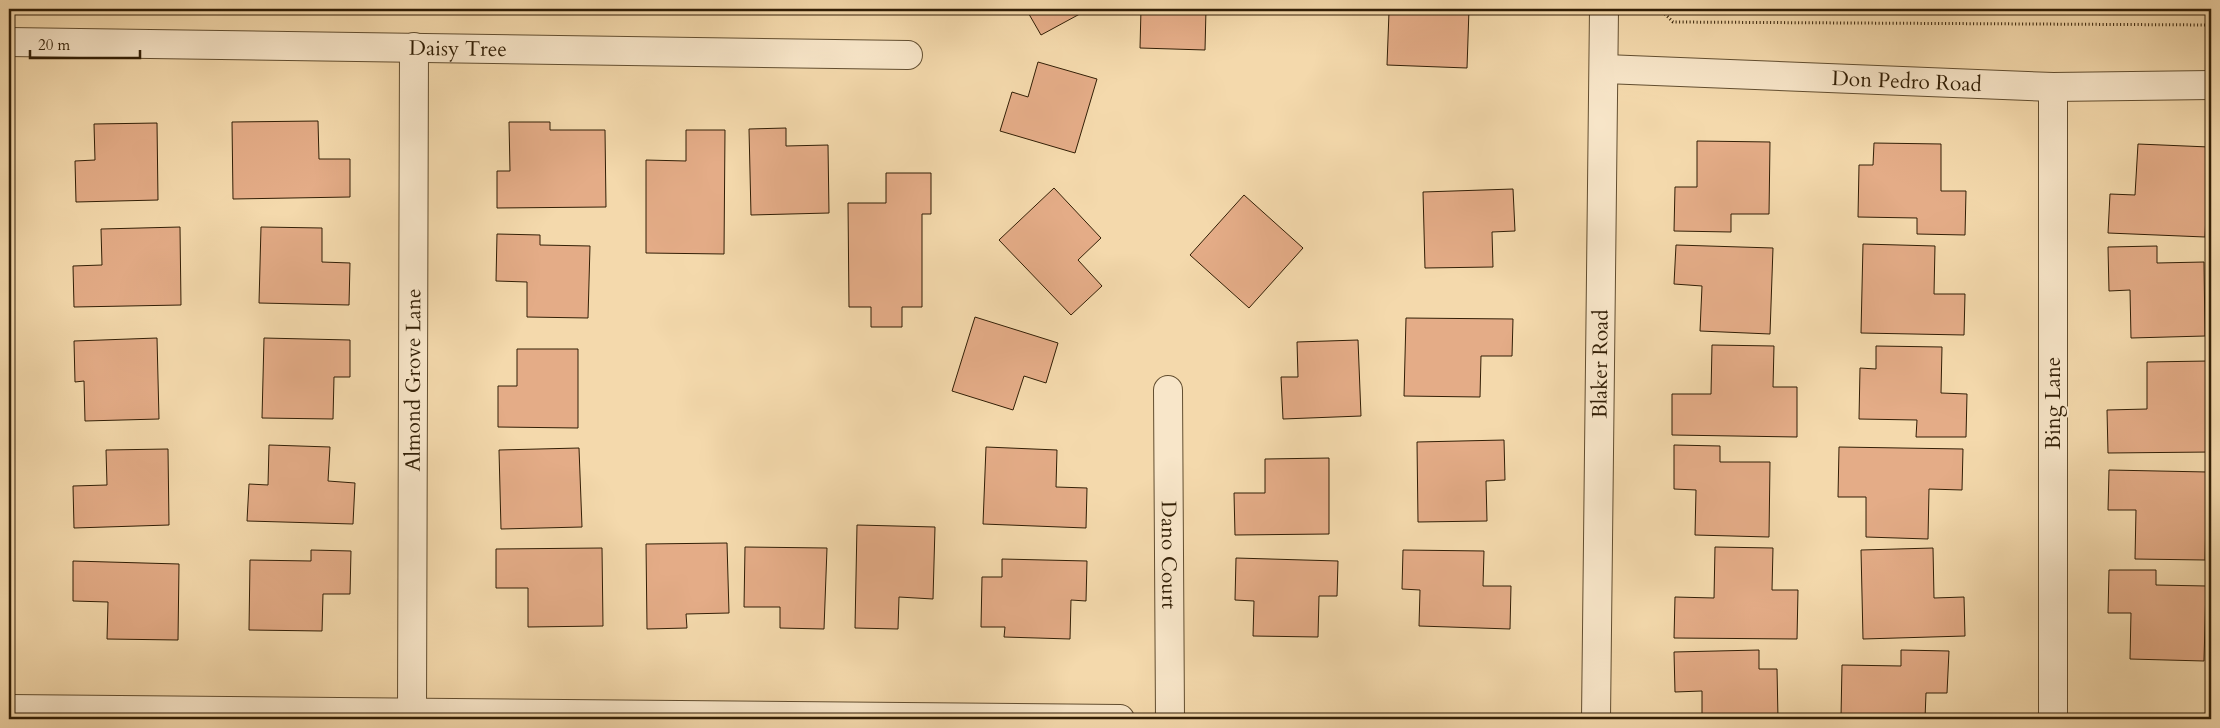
<svg xmlns="http://www.w3.org/2000/svg" width="2220" height="728" viewBox="0 0 2220 728" font-family="Cardo,serif">
<style>
.building{fill:#e4ac87;stroke:#321f06}
.lines{fill:none;stroke-linecap:round;stroke-linejoin:round}
.minor-casing{stroke:#624e30;stroke-width:30}
.path{stroke:#321f06;stroke-width:3;stroke-dasharray:1 2.5;stroke-linecap:butt}
.minor{stroke:#f8e6c9;stroke-width:28}
.labels{text-anchor:middle;dominant-baseline:central;stroke-width:4.5;stroke-linejoin:round;paint-order:stroke}
.street-label{font-size:21px;fill:#321f06;stroke:#f8e6c9}
</style>
<rect width="100%" height="100%" fill="#f4d9ac"/>
<filter id="stains"><feTurbulence type="fractalNoise" baseFrequency=".004" numOctaves="4"/><feColorMatrix values="0 0 0 0 .2 0 0 0 0 .09 0 0 0 0 .02 0 0 0 .5 -.17"/></filter>
<radialGradient id="worn" r=".72"><stop offset=".6" stop-color="#630" stop-opacity="0"/><stop offset="1" stop-color="#630" stop-opacity=".3"/></radialGradient>
<!-- building -->
<path class="building" d="M1026,9H1089L1041,35Z
M1141,9H1206L1205,50L1140,48Z
M1404,9H1469L1467,68L1387,65L1389,12H1404Z
M1038,62L1097,79L1075,153L1000,131L1012,92L1028,97Z
M318,121L319,159H350V197L233,199L232,122Z
M509,122H550V130H605L606,207L497,208V171H510Z
M157,123L158,200L76,202L75,161L95,160L94,124Z
M786,128V146L828,145L829,213L751,215L749,129Z
M686,130H725L724,254L646,253V160L686,161Z
M1697,141L1770,142L1769,214H1731V232L1674,231L1675,187H1697Z
M1874,143L1941,144V191H1966L1965,235L1917,234V218L1858,217L1859,165H1873Z
M2138,144L2209,147L2205,237L2108,233L2110,194L2135,195Z
M886,173H931V214H922V307H902V327H871V307H849L848,203H886Z
M1054,188L1101,238L1078,260L1102,286L1071,315L999,240Z
M1513,189L1515,231L1492,232L1493,267L1425,268L1423,192Z
M1244,195L1303,248L1249,308L1190,255Z
M180,227L181,305L74,307L73,266L102,265L101,229Z
M261,227L322,228V262L350,263L349,305L259,303Z
M497,234L540,235V245L590,246L588,318L527,317V282L496,281Z
M1863,244L1935,246L1934,294H1965L1964,335L1861,333Z
M1676,245L1773,248L1770,334L1700,331L1702,286L1674,284Z
M2157,246V263L2204,262L2205,336L2131,338L2130,290L2109,291L2108,247Z
M975,317L1058,343L1046,383L1024,376L1013,410L952,391Z
M1406,318L1513,319L1512,356H1481L1480,397L1404,396Z
M157,338L159,419L85,421L84,381L75,382L74,341Z
M264,338L350,340V377H334L333,419L262,418Z
M1358,340L1361,416L1283,419L1281,377H1298L1297,342Z
M1712,345L1774,346L1773,387H1797V437L1672,435V394H1711Z
M1876,346L1942,347L1941,393L1967,394L1966,437H1916L1917,420L1859,419L1860,368L1876,369Z
M517,349H578V428L498,427V386H517Z
M2208,361V402H2211V452L2108,453L2107,410L2147,409V362Z
M1504,440L1505,480L1486,481L1487,521L1418,522L1417,442Z
M269,445L330,447L328,481L355,483L353,524L247,521L249,484L268,485Z
M1674,445L1720,446V462H1770L1769,537L1695,535L1696,490L1674,489Z
M986,447L1057,450L1056,487L1087,488L1086,528L983,524Z
M1839,447L1963,449L1962,490L1929,489L1928,539L1866,537V497H1838Z
M579,448L582,527L501,529L499,450Z
M168,449L169,525L74,528L73,486L107,485L106,450Z
M1329,458V534L1235,535L1234,493H1265V459Z
M2109,470L2207,472L2205,560L2135,559L2136,510H2108Z
M857,525L935,527L933,599L899,597L898,629L855,628Z
M727,543L729,613L686,614L687,628L647,629L646,544Z
M745,547L827,548L824,629L780,628V607H744Z
M1715,547L1773,548L1772,590H1798L1797,639L1674,638L1675,597L1714,598Z
M602,548L603,626L528,627V588H496V549Z
M1933,548L1934,598L1964,597L1965,636L1863,639L1861,550Z
M311,550L351,551L350,594H323L322,631L249,630L250,560L311,561Z
M1403,550L1484,551L1483,586H1511L1510,629L1419,626L1420,590L1402,589Z
M1236,558L1338,561L1337,596H1319L1318,637L1253,636L1254,601L1235,600Z
M1002,559L1087,561L1086,601L1071,600L1070,639L1004,637L1005,627H981L982,577H1002Z
M73,561L179,564L178,640L107,639L108,602L73,601Z
M2109,570H2156V585L2206,586L2204,661L2130,659L2131,613H2108Z
M1759,650V669H1777L1778,719H1702V691L1675,692L1674,652Z
M1901,650L1949,651L1947,693H1926L1925,719H1857V717H1841L1842,665L1901,666Z"/>
<g class="lines">
<defs>
<g id="minor">
<path id="s1" d="M9,42L908,55"/>
<path id="s2" d="M1605,69L2053,87L2211,85"/>
<path d="M2053,87V719"/>
<path id="s3" d="M1168,390L1170,719"/>
<path d="M9,709L1120,719"/>
<path id="s4" d="M412,714L414,47"/>
<path id="s5" d="M1596,719L1604,9"/>
</g>
</defs>
<!-- minor casing -->
<use href="#minor" class="minor-casing"/>
<!-- path -->
<path class="path" d="M1660,9L1673,22L2211,25"/>
<!-- minor -->
<use href="#minor" class="minor"/>
</g>
<g class="labels">
<!-- street labels -->
<g class="street-label">
<text stroke="none"><textPath href="#s1" startOffset="449">Daisy Tree</textPath></text>
<text stroke="none"><textPath href="#s2" startOffset="302">Don Pedro Road</textPath></text>
<text stroke="none"><textPath href="#s5" startOffset="355">Blaker Road</textPath></text>
<text stroke="none"><textPath href="#s4" startOffset="334">Almond Grove Lane</textPath></text>
<text transform="translate(2053 403) rotate(-90)">Bing Lane</text>
<text stroke="none"><textPath href="#s3" startOffset="165">Dano Court</textPath></text>
</g>
</g>
<!-- margin -->
<rect width="2220" height="728" fill="none" stroke="#f4d9ac" stroke-width="30"/>
<rect x="10" y="10" width="2200" height="708" fill="none" stroke="#321f06" stroke-width="2.5"/>
<rect x="15" y="15" width="2190" height="698" fill="none" stroke="#321f06"/>
<!-- scale -->
<path d="M30 50v8h110v-8" fill="none" stroke="#321f06" stroke-width="2.5"/>
<text x="38" y="50" font-size="15" fill="#321f06" stroke="#f8e6c9" stroke-width="4" paint-order="stroke">20 m</text>
<rect width="100%" height="100%" filter="url(#stains)"/>
<rect width="100%" height="100%" fill="url(#worn)"/>
</svg>
